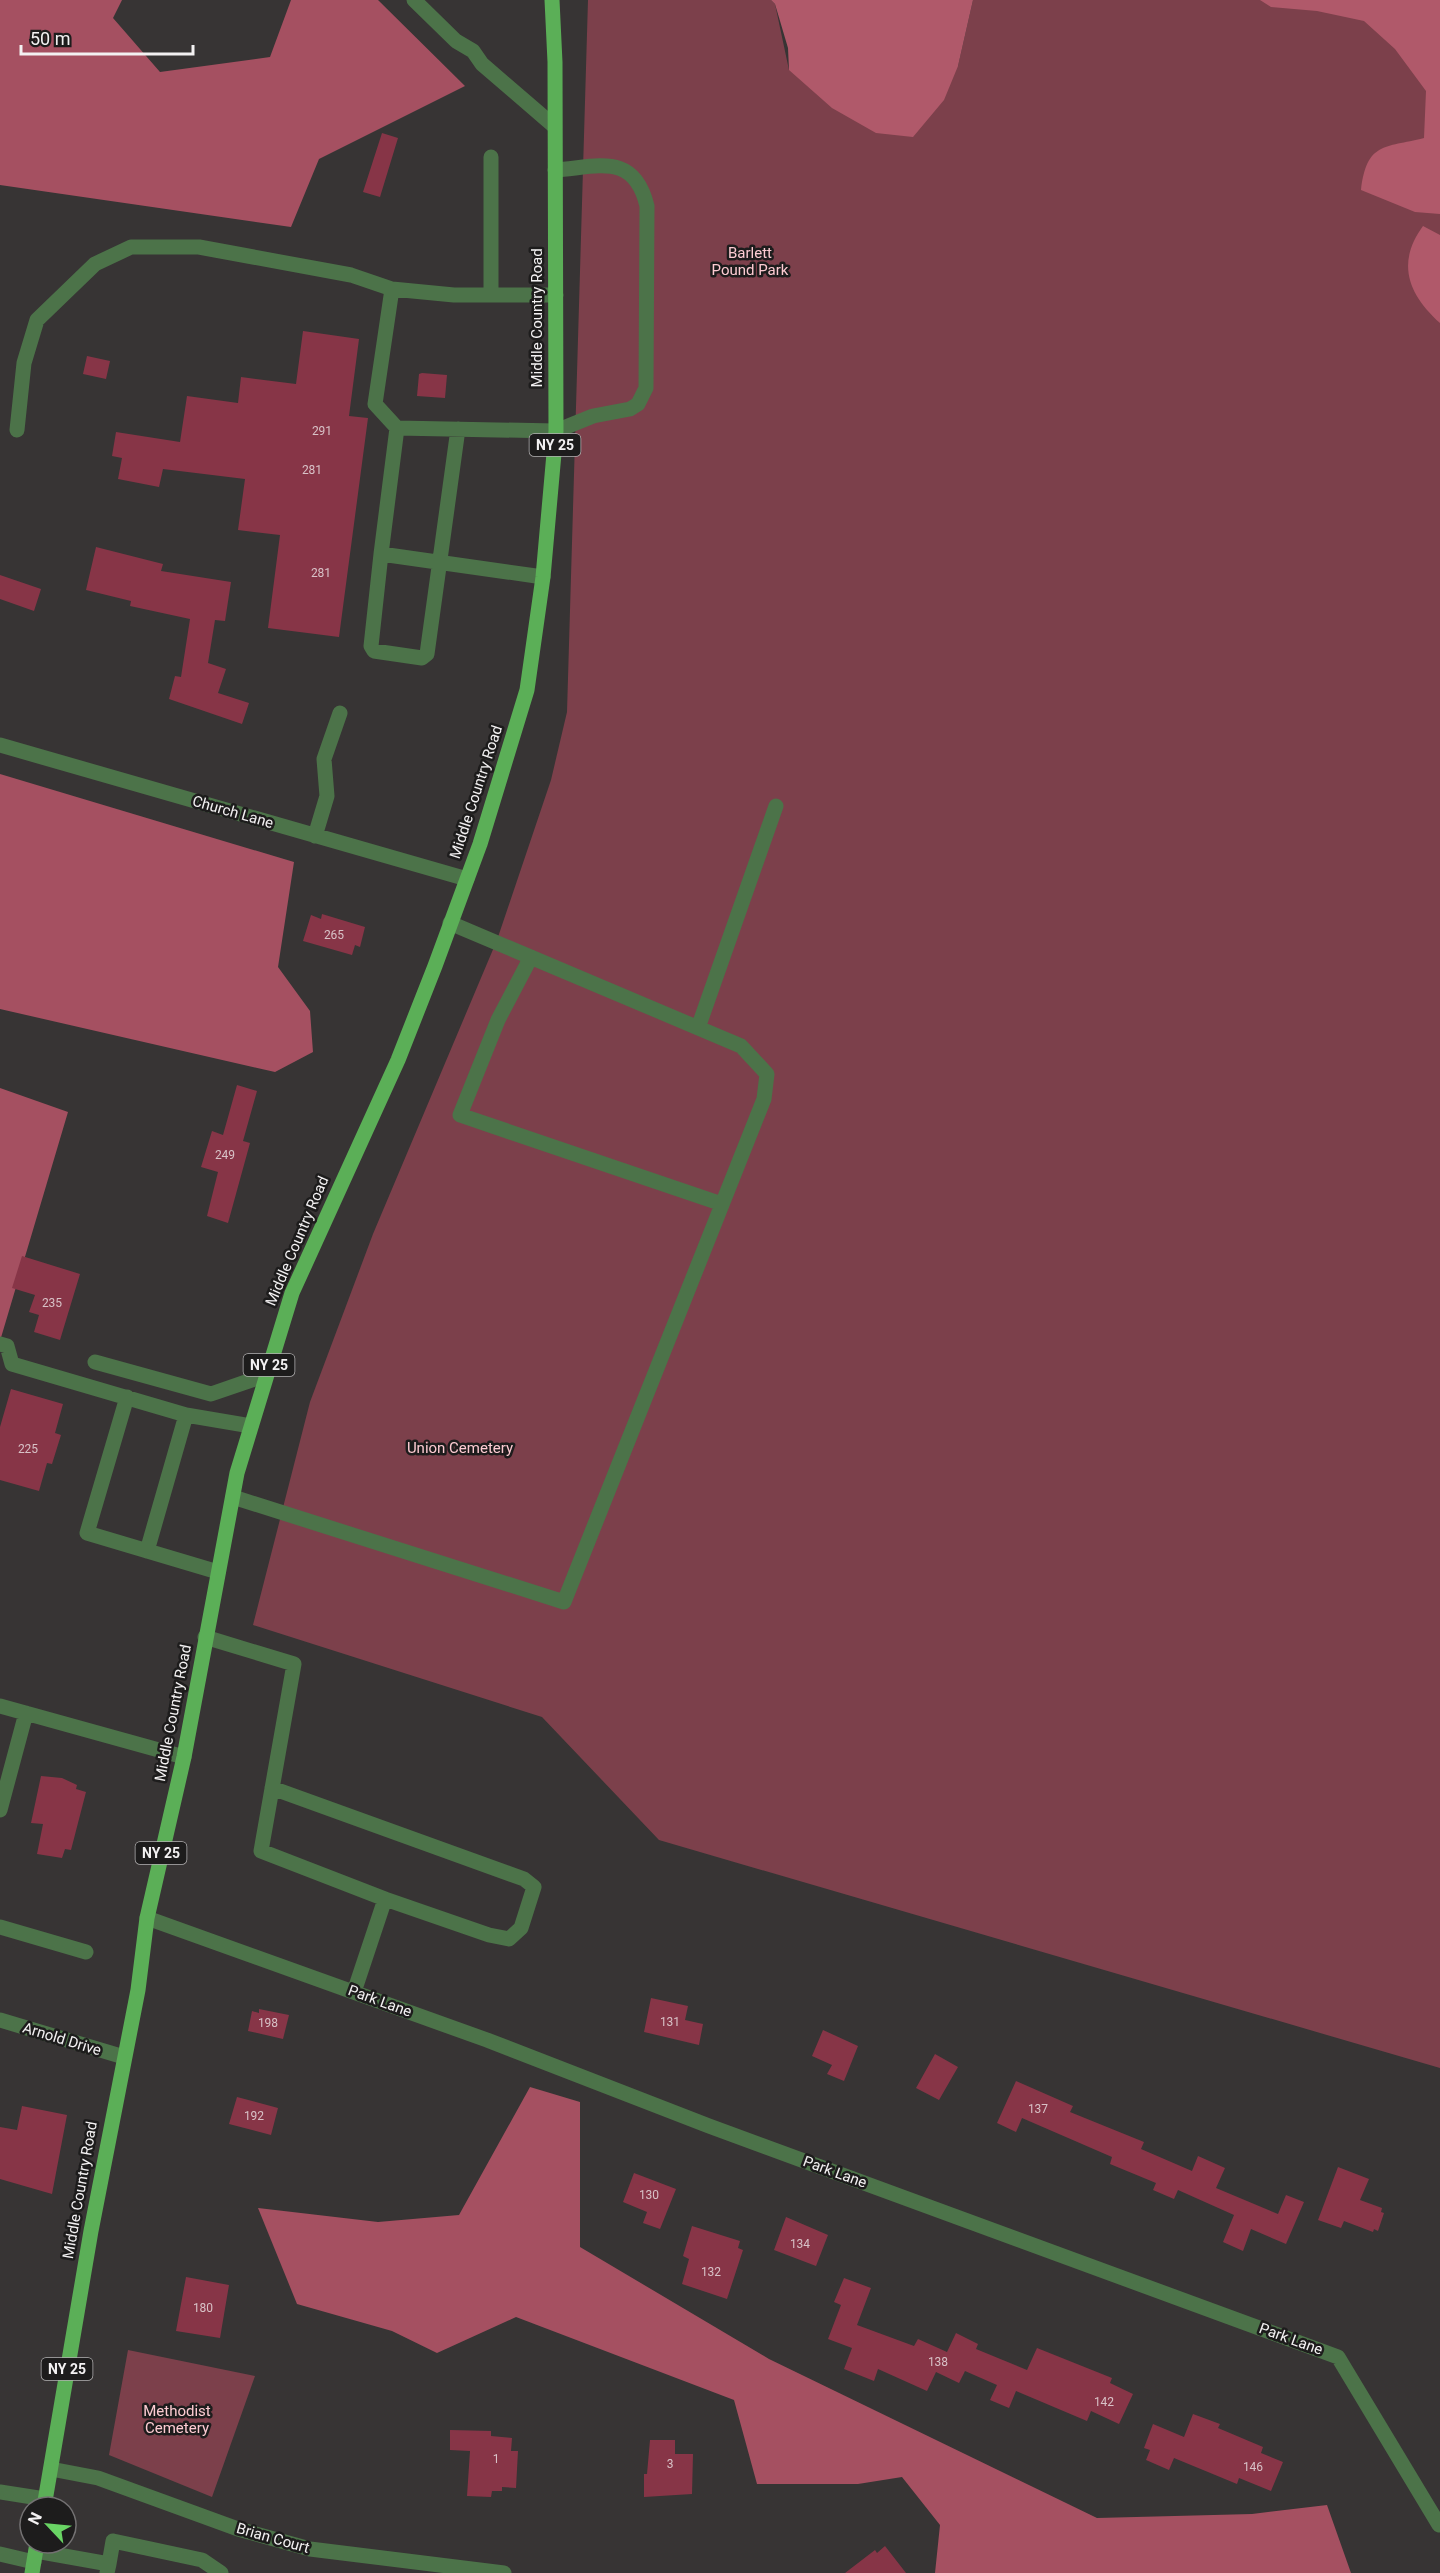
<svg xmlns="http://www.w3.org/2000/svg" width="1440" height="2573" viewBox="0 0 1440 2573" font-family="Roboto,sans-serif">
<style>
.green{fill:#7c404b}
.forest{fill:#a55061}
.water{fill:#b0596a}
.building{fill:#873547}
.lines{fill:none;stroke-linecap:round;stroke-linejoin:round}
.minor{stroke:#4c7349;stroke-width:15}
.major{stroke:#5baf57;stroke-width:15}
.labels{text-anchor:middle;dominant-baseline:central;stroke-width:5;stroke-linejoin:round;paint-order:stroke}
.number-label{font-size:12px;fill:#d8c2c7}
.shield{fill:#1d1c1c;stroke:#b3b1b2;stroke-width:1.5}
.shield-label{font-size:14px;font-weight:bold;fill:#f3f1f2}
.park-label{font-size:15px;fill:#fdcbd2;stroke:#1d1c1c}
.street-label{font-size:15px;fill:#f3f1f2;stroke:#1d1c1c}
</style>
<rect width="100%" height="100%" fill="#373434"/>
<!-- green -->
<path class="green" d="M588,0H771L775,4L789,70L958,66L973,0H1440V2068L659,1840L542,1717L253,1625L310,1402L373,1234L497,940L551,780L567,712Z
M128,2350L255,2376L212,2497L109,2455Z"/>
<!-- forest -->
<path class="forest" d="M0,0H122L113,18L160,72L270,57L291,0H378L465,86L319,159L291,227L0,185Z
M0,774L294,862L278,967L310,1011L313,1052L275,1072L0,1009Z
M0,1088L68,1112L0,1341Z
M530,2087L580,2102V2247L769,2359L1097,2518L1252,2514L1327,2505L1351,2573H935L940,2525L902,2477L858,2484H757L734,2400L516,2317L437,2353L392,2331L297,2304L258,2208L378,2222L459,2215Z"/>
<!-- water -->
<path class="water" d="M771,0H973L958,66L944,100L913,137L876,133L832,108L789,70L788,48L775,4Z
M1260,0H1440V214L1415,212L1361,190C1367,142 1384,148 1424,138L1426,91L1395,49L1364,21L1317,11L1271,7Z
M1423,226L1440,235V323C1408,294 1396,263 1423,226Z"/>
<!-- building -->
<path class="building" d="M382,133L398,138L380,197L363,192Z
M303,331L359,339L349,416L368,418L339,637L268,628L280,535L238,530L245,479L163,469L159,487L118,479L122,458L112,456L116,432L180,442L187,396L238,403L241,377L296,384Z
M87,356L110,361L106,379L83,374Z
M422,373L447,375L445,398L417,396L419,374Z
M96,547L163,564L161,571L231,582L225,621L215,620L208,663L226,669L218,693L249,703L242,724L169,699L175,676L181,677L190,619L130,606L131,601L86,590Z
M0,575L41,589L34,611L0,599Z
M322,914L365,927L360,947L355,945L352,955L303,941L311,915L321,919Z
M237,1085L257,1091L243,1141L250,1143L228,1223L207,1216L218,1172L201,1167L212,1131L223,1135Z
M22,1256L80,1274L60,1340L34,1332L39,1315L29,1312L35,1295L12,1288Z
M11,1389L63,1404L55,1433L61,1435L52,1464L47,1463L39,1491L0,1480V1427Z
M41,1776L62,1778L77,1785L76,1789L86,1792L71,1850L65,1849L62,1858L37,1854L43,1824L31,1823Z
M651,1998L688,2006L685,2020L703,2024L699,2045L644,2032Z
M259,2009L289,2015L283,2039L248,2031L252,2011L259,2013Z
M823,2030L858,2046L844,2081L827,2074L832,2065L812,2056Z
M935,2054L958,2067L939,2100L916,2088Z
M1016,2081L1073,2106L1070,2112L1144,2142L1141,2149L1192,2171L1198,2156L1225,2168L1216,2188L1278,2214L1286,2195L1304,2202L1286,2244L1251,2229L1243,2251L1223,2242L1234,2215L1178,2190L1174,2199L1153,2190L1156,2183L1110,2164L1112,2157L1022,2118L1016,2132L997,2123Z
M237,2097L278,2108L271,2135L229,2124Z
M22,2106L67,2115L52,2194L0,2179V2127L17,2130Z
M1338,2167L1369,2179L1360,2200L1382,2208L1381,2212L1384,2213L1378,2231L1374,2229L1373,2232L1344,2221L1341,2228L1318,2220Z
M634,2173L676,2189L660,2229L643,2223L647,2212L623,2202Z
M786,2217L828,2235L816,2266L774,2250Z
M692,2226L740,2241L738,2248L743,2250L727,2299L682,2284L689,2259L683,2256Z
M186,2277L229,2285L220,2338L176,2331Z
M844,2278L871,2288L857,2325L914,2346L918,2339L947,2352L956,2333L978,2344L976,2349L1027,2370L1037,2348L1112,2378L1110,2383L1133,2394L1119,2424L1091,2411L1087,2421L1016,2391L1009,2408L990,2400L997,2385L965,2371L959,2383L936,2372L927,2391L878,2369L874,2381L844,2369L852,2348L828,2339L841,2305L834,2302Z
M1193,2414L1220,2424L1218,2428L1263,2447L1261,2453L1283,2462L1271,2491L1239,2478L1237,2484L1174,2458L1169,2470L1146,2460L1150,2450L1144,2448L1153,2424L1184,2437Z
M450,2430L491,2431V2436L512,2438L511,2451H518L516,2488L502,2487V2491H492L491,2497L467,2496L470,2451L450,2450Z
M650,2440H675V2454H693L692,2494L644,2497V2474H647Z
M885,2546L906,2573H845L875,2550L877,2553Z"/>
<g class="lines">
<!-- minor -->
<path class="minor" d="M414,0L456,41L473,51L482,64L554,126
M491,157V295
M397,428L375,404L392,289L454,295H556
M17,430L24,363L37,320L95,264L131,247H199L351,275L392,289
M381,554L371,646L374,651L422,658L427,654L458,429
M543,577L381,554L397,428L556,431L593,416L630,409L638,404L646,388L647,206C634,152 598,167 555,170
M0,745L467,879
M315,836L327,796L324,759L340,713
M531,957L498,1020L460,1115L722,1204
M698,1028L776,806
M0,1344L7,1346L12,1364L186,1415L251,1426
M95,1362L211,1394L266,1375
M127,1397L87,1533L218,1572
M233,1497L564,1602L764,1099L767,1074L741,1046L450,923
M147,1551L186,1415
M205,1637L294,1664L261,1851L385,1899L354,1992
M0,1706L184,1757
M272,1788L524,1879L534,1887L521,1928L509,1939L489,1935L385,1899
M0,1810L26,1713
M147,1918L487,2040L709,2126L1338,2357L1439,2525
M0,1927L86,1952
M0,2020L124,2057
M51,2469L98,2478L238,2529L310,2549L504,2573
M0,2492L45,2499
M36,2551L109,2564L107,2573
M0,2554L34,2562
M109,2564L113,2541L202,2560L221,2573"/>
<!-- major -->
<path class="major" d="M44,2507L91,2231L138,1990L147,1918L184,1757L237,1473L292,1293L398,1060L435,966L480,844L527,690L543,577L556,431L555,62L552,0
M32,2573L37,2543"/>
</g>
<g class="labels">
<!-- number labels -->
<g class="number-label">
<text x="322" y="431">291</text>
<text x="312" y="470">281</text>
<text x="321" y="573">281</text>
<text x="334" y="935">265</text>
<text x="225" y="1155">249</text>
<text x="52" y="1303">235</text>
<text x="28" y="1449">225</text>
<text x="670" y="2022">131</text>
<text x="268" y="2023">198</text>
<text x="1038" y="2109">137</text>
<text x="254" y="2116">192</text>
<text x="649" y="2195">130</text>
<text x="800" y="2244">134</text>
<text x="711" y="2272">132</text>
<text x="203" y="2308">180</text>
<text x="938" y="2362">138</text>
<text x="1104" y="2402">142</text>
<text x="496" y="2459">1</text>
<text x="670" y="2464">3</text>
<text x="1253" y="2467">146</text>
</g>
<!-- shield labels -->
<g class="shield">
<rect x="529.5" y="434" width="51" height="22" rx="4.5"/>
<rect x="243.5" y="1354" width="51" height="22" rx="4.5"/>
<rect x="135.5" y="1842" width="51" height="22" rx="4.5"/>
<rect x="41.5" y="2358" width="51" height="22" rx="4.5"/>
</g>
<g class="shield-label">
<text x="555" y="445">NY 25</text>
<text x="269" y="1365">NY 25</text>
<text x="161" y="1853">NY 25</text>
<text x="67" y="2369">NY 25</text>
</g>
<!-- park labels -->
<g class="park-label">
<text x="750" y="253">Barlett<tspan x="750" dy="17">Pound Park</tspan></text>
<text x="460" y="1448">Union Cemetery</text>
<text x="177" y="2411">Methodist<tspan x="177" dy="17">Cemetery</tspan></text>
</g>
<!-- street labels -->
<g class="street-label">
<text transform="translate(537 318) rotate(-90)">Middle Country Road</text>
<text transform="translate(476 792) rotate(-72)">Middle Country Road</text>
<text transform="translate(233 812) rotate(16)">Church Lane</text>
<text transform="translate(297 1241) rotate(-67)">Middle Country Road</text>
<text transform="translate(173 1713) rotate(-79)">Middle Country Road</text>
<text transform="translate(380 2001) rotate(20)">Park Lane</text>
<text transform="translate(62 2039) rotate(17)">Arnold Drive</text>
<text transform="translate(835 2172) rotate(20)">Park Lane</text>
<text transform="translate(80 2190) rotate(-80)">Middle Country Road</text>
<text transform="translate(1291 2339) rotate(20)">Park Lane</text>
<text transform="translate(273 2538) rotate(16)">Brian Court</text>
</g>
</g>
<!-- north arrow -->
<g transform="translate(48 2525) rotate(296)"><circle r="28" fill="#1d1c1c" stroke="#737172" stroke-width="1.5"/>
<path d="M0-4.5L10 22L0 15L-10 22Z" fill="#69d464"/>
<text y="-9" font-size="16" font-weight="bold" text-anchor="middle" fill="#f3f1f2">N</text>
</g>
<!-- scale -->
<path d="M21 45v9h172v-9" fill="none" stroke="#f3f1f2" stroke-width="3"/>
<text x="30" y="45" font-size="18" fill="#f3f1f2" stroke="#1d1c1c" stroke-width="4.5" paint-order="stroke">50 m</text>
</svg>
